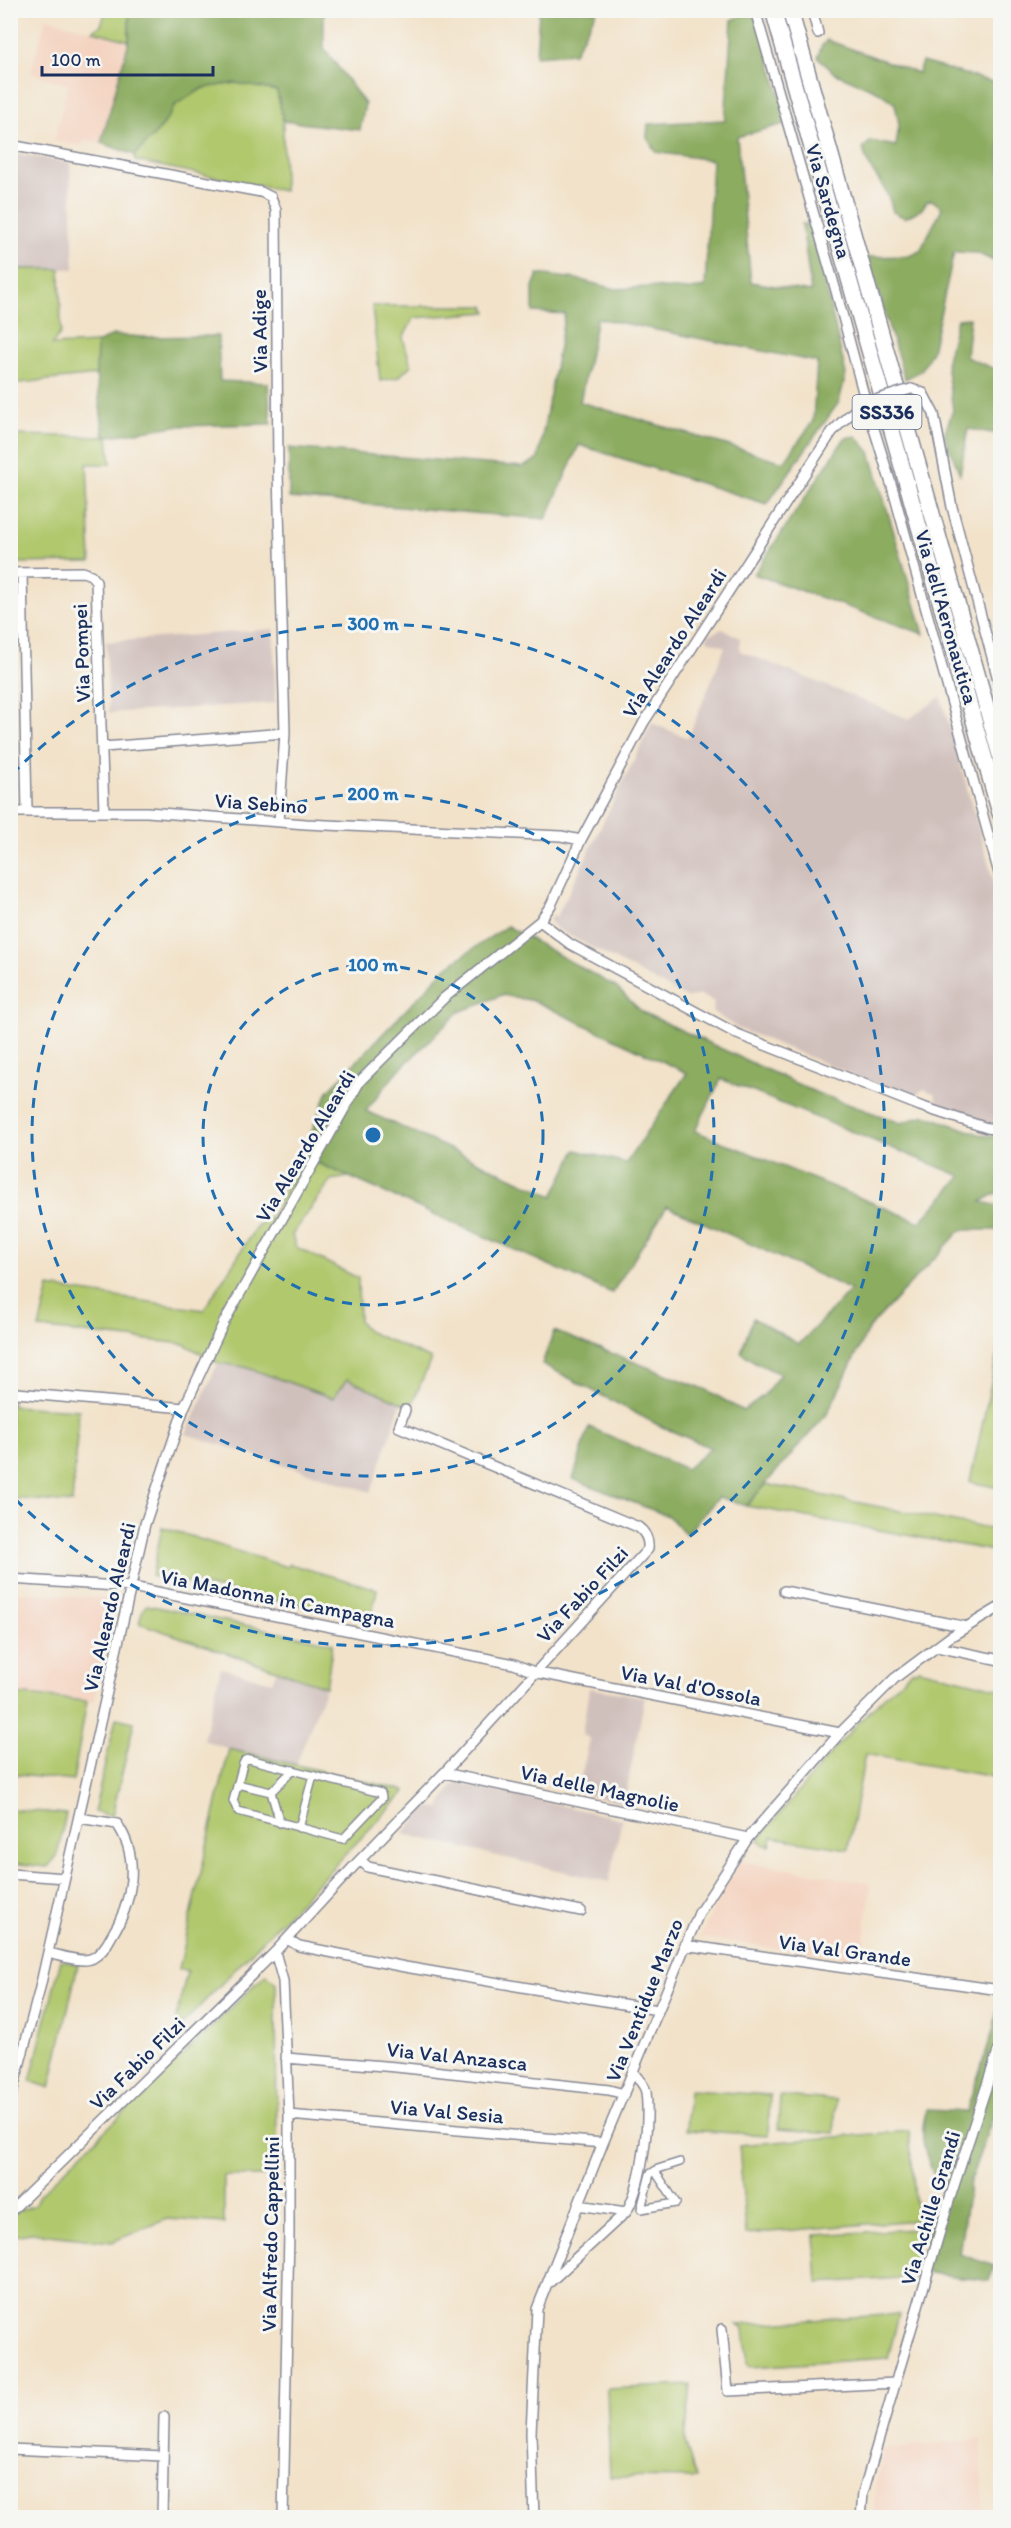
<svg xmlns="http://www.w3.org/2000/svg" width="1011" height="2528" viewBox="0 0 1011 2528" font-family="Itim,sans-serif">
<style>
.built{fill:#f4d3c0}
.industrial{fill:#d0c0bc}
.green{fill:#b1c86d;stroke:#667c66;stroke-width:1.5}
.forest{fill:#8cac60;stroke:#546e5f;stroke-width:1.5;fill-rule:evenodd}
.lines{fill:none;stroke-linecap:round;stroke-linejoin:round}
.pedestrian-casing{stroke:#868894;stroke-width:10}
.minor-casing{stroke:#868894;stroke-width:12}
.trunk-casing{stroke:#868894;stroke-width:18}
.pedestrian{stroke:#fff;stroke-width:7}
.minor{stroke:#fff;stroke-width:9}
.trunk{stroke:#fff;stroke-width:15}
.minor-bridge-casing{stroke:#868894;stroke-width:12;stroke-linecap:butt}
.minor-bridge{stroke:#fff;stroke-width:9}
.ring{fill:none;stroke:#1f6fb2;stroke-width:3;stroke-dasharray:10 8}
.labels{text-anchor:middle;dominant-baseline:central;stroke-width:6;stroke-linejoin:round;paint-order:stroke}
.shield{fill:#f6f6f2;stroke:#5d6b8a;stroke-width:1.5}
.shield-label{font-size:20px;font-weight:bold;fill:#1b2f5e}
.street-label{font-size:21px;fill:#1b2f5e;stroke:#f6f6f2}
.centre{fill:#1f6fb2;stroke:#f6f6f2;stroke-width:3}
.ring-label{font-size:18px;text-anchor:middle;font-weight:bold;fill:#1f6fb2;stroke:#f6f6f2;stroke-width:6;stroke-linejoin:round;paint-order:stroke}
</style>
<rect width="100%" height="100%" fill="#f6f6f2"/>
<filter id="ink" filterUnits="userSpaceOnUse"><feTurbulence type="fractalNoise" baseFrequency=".0167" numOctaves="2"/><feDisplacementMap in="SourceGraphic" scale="12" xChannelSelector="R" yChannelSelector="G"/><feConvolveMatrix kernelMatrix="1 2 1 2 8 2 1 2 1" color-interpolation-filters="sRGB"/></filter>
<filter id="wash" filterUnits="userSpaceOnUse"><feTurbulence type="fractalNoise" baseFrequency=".008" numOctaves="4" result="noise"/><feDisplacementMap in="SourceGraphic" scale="24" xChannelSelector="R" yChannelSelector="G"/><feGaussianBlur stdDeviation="1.35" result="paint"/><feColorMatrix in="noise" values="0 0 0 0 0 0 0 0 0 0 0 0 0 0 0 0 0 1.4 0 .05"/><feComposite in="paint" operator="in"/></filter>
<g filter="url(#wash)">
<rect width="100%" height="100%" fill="#f2e2c9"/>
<!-- built -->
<path class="built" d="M46,18L129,41L101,143L86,140L81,146L54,141L68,85L31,73Z
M10,1592L110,1599L115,1606L93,1702L11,1693Z
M739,1861L866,1882L871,1886L861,1959L699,1938Z
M981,2439L983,2517H874L875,2489L883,2449Z"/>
<!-- industrial -->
<path class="industrial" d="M10,152L70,163L74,269H11Z
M274,629L275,703L109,713L106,642Z
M722,629L740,638V651L909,719L941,697L1000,903V1126L989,1125L937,1106L935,1094L924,1089L911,1098L737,1028L713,1012L714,1002L700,995L687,998L557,929L550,921L552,915L557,916L652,723L688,738L725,647L707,640L708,635Z
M218,1363L245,1367L333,1398L347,1379L401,1403L371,1492L186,1434Z
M221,1668L272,1682L277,1670L326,1687L296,1765L229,1749L203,1740Z
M589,1688L645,1697L624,1803L577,1793L590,1739L582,1734Z
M459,1783L622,1819L609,1882L403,1834L426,1807L440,1808L452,1786Z"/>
<!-- green -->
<path class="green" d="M106,11H129V41L93,31L101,25Z
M236,83L277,91L283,121L284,191L135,161V155L162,127L175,105L203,88Z
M11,269H60L61,332L52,345L97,343L96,375L11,384Z
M372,306H485L487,312L414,318L403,338L411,365L399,377L380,381Z
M11,435L108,437L111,464H87L91,562L11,563Z
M302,1156L349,1177L331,1180L292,1235L296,1247L358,1278L359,1320L367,1331L431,1359L411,1407L347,1379L333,1398L245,1367L218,1363L184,1344L39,1328L49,1287L204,1310L256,1227L273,1214Z
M1000,1341V1488L970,1482Z
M10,1387L12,1406L79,1410L72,1503L11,1498Z
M766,1484L1000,1531V1552L746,1506Z
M162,1527L287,1567L290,1564L377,1589L371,1619L152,1576Z
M147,1605L333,1643L326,1687L139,1623L143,1609Z
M919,1669L1000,1689V1778L865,1754L848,1849L772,1837L770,1846L763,1844L759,1839C808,1780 855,1720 913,1670L915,1672Z
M14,1694L87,1701L73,1781L11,1774L10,1730Z
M116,1718L134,1722L112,1816L94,1812Z
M229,1749L406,1791L178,2029L176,2018L187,1972L179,1969Z
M11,1809L66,1814L57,1854L48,1867L11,1863Z
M61,1960L78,1964L50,2088L30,2081Z
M266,1974L276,1983L277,2176H224V2223L167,2219L112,2242L31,2233L15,2236C9,2225 10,2221 16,2211L35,2205L39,2195Z
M689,2090L770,2095L768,2135L686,2130Z
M780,2096L836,2100L834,2133L778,2129Z
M909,2131L917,2220L746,2234L739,2145Z
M914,2229L917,2277L818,2283L815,2235Z
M899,2314L888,2358L751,2367L748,2365L744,2329L737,2325Z
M691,2385L685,2441L696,2478L610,2477L607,2389Z"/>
<!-- forest -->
<path class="forest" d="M129,11H324V48L365,104L360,130L283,121L277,91L236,83L203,88L175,105L162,127L135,155L101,143L129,41Z
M539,11V10L597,11L574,53L536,56Z
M745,14L758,18L788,123L737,137L751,282L811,292L802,224L811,223L846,374L839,402L767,504L579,445L546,519L289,498V448L523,467L538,459L565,314L533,312V287L538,274L576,279L616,289L650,287L687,290L705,287L712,160L656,152L647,138L648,124L725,120L732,20ZM597,318L817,362L813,421L784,462L580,402Z
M827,40L918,73L922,62L1000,84V264L977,253L954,252L932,351L921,371L905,379L867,257L909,256L920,251L942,208L932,200L927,201L922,209L905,218L893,212C887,181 868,175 863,148L871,141L896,146L899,124L895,104L879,92L834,73L818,57L821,47Z
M970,318L966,357L1000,371V434L968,429L960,474L944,435L953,410L946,364L957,319Z
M113,335L144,337L218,336L220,381L268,383L271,424L175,426L104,437L96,375L97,343Z
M856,436L870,452L924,634L754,574L845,438Z
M507,926L616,987L642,1012L817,1093L901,1123L925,1115L979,1134L1000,1138V1191L981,1202L1000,1206V1230H961L869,1328L827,1414L746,1506L719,1497L686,1534L668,1516L573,1479L589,1427L686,1469L711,1448L660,1426L542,1364L554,1331L707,1390L743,1411L765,1394L780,1374L755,1362L741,1352L753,1318L799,1344L851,1290L667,1206L612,1293L302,1156L328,1091L448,966ZM502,995L534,1001L687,1073L626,1163L576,1150L553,1196L366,1111L396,1073L459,1012ZM721,1079L961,1176V1177L920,1222L695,1131Z
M1000,1994V2097L970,2181L959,2254L994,2266L989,2281L924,2272L928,2225L942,2191C928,2166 916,2138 927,2110L966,2112L994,2028Z"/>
</g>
<g filter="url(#ink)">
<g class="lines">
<defs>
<path id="pedestrian" d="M249,1759L381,1793L382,1798L343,1839L238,1811L233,1801L243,1764L245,1760Z
M237,1784L271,1792
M280,1823L271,1792L293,1770
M299,1828L313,1776
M655,2171L676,2203L641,2209L650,2174L658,2169L680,2162"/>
<path id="minor" d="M755,10L836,291L866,403L893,490L1000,877
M812,10L818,33
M10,145L261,192L271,197L276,210L278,472L285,733L279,822
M911,389L923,393L934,414L952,507L1000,687
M10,573L83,572L91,575L96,581L104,812
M22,573L27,811
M103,747L285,733
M10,812H147L306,824L561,836L581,840
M540,921L570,944L737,1034L920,1106L987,1128L1000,1130
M17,1393L184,1408
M10,1579L132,1587L514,1664L534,1672L840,1733
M784,1591L967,1627
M937,1647L1000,1660
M444,1773L748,1838
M360,1860L368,1867L581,1911
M10,1874L65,1878
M287,1939L299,1946L405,1967L658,2010
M684,1945L1000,1990
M275,1952L283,1981L289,2115V2233L283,2518
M48,1953C60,1955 82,1964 93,1958C102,1953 107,1945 111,1937C132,1904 141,1858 117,1824L79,1818
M286,2058L396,2067L609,2090L624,2094
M10,2100L39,1992L145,1524L184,1408L224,1322L360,1081L444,998L540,921L551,905L581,840L644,722L832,432C845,419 857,405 875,400
M289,2115L603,2143
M578,2205L626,2212
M10,2212L275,1952L355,1865L444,1773L648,1549C649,1540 645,1532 638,1527L399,1427L405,1410
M550,2282L626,2212C642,2187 650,2122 646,2092C645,2085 637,2078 633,2072
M722,2329L728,2391L896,2383
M10,2449L163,2456
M162,2518L164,2417
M534,2518L531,2433L537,2309L603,2143L699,1913L748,1838L840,1733L895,1678L950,1637L1000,1607
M861,2518L863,2493L948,2204L1000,2045"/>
<path id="trunk" d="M773,10L1000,813
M790,10L1000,755"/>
</defs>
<!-- pedestrian casing -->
<use href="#pedestrian" class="pedestrian-casing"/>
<!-- minor casing -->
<use href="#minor" class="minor-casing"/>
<!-- trunk casing -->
<use href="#trunk" class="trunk-casing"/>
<!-- pedestrian -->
<use href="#pedestrian" class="pedestrian"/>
<!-- minor -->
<use href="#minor" class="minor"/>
<!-- trunk -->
<use href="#trunk" class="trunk"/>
<defs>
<path id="minor-bridge" d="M875,400L911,389"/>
</defs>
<!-- minor-bridge casing -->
<use href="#minor-bridge" class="minor-bridge-casing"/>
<!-- minor-bridge -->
<use href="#minor-bridge" class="minor-bridge"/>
</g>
</g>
<!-- distance rings -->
<g class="ring">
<circle cx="373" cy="1135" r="170"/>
<circle cx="373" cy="1135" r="341"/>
<path d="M12 774A511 511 0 1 1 12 1496"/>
</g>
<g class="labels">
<!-- shield labels -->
<rect class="shield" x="852.5" y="395" width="69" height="34" rx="4.5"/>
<g class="shield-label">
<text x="887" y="412">SS336</text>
</g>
<!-- street labels -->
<g class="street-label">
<text transform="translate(829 201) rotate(74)">Via Sardegna</text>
<text transform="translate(259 331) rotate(-91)">Via Adige</text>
<text transform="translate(947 617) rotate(74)">Via dell'Aeronautica</text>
<text transform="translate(674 643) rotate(-57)">Via Aleardo Aleardi</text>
<text transform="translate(81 653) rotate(-92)">Via Pompei</text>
<text transform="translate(261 803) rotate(4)">Via Sebino</text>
<text transform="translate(305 1146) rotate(-59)">Via Aleardo Aleardi</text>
<text transform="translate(582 1594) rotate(-47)">Via Fabio Filzi</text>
<text transform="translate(278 1598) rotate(11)">Via Madonna in Campagna</text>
<text transform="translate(109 1607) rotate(-77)">Via Aleardo Aleardi</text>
<text transform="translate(691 1685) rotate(11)">Via Val d'Ossola</text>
<text transform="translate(600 1788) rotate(12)">Via delle Magnolie</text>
<text transform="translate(845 1950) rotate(8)">Via Val Grande</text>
<text transform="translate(644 2000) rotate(-68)">Via Ventidue Marzo</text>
<text transform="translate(457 2056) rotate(6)">Via Val Anzasca</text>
<text transform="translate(137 2063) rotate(-44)">Via Fabio Filzi</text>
<text transform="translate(447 2111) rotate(5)">Via Val Sesia</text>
<text transform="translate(930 2208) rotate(-73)">Via Achille Grandi</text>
<text transform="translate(270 2234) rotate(-89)">Via Alfredo Cappellini</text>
</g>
</g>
<circle cx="373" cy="1135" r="9" class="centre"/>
<g class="ring-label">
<text x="373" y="630">300 m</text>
<text x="373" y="800">200 m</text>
<text x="373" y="971">100 m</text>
</g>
<!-- margin -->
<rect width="1011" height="2528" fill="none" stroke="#f6f6f2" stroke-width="36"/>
<!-- scale -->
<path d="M42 66v9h171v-9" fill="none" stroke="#1b2f5e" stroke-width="3"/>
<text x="51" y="66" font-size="18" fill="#1b2f5e" stroke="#f6f6f2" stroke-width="4.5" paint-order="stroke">100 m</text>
</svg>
